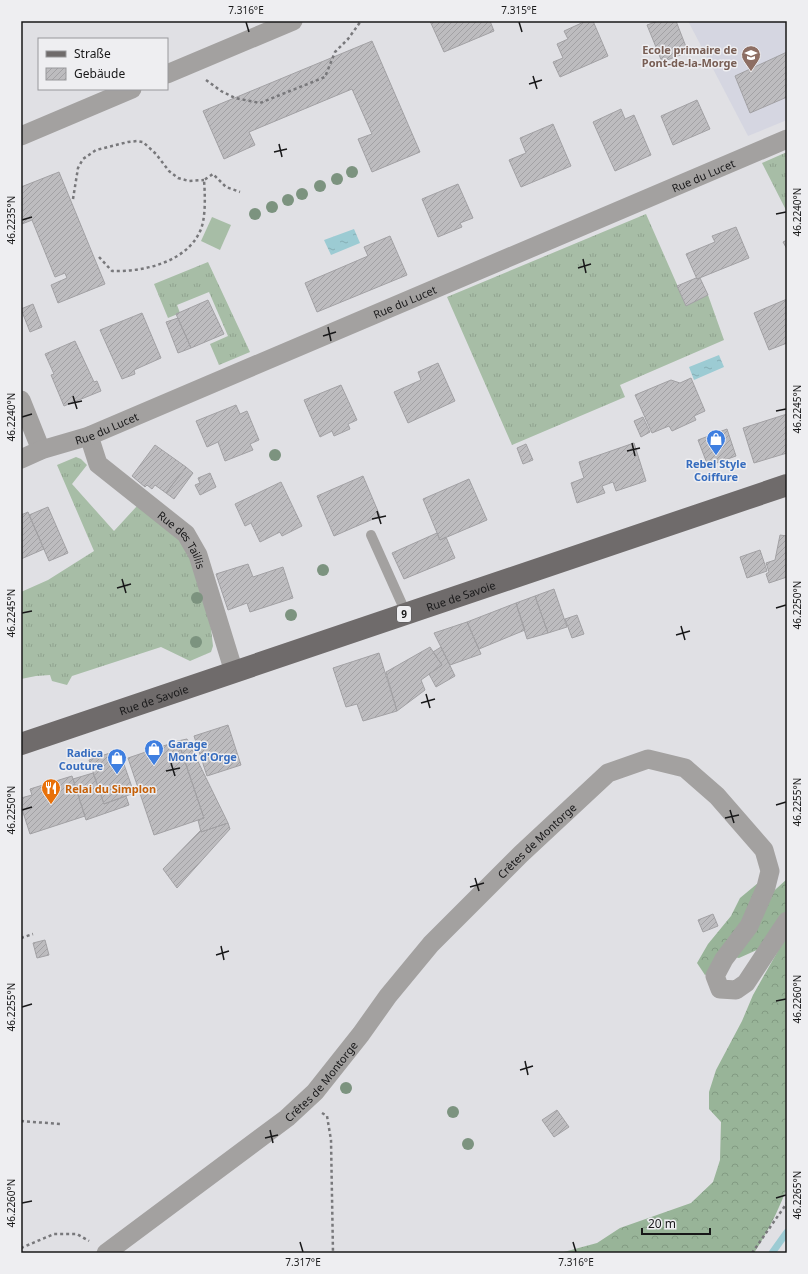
<svg xmlns="http://www.w3.org/2000/svg" width="808" height="1274" viewBox="0 0 808 1274" font-family="'Noto Sans',sans-serif">
<style>
.built{fill:#d5d6e1}
.grass{fill:url(#grass-tufts)}
.forest{fill:url(#forest-crowns)}
.green{fill:#a7bda6}
.water{fill:url(#water-ripples)}
.lines{fill:none;stroke-linecap:round;stroke-linejoin:round}
.stream{stroke:#9ccbd3;stroke-width:7}
.building{fill:url(#building-hatch);stroke:#a2a1a4}
.path{stroke:#78787b;stroke-width:2.5;stroke-dasharray:3 3;stroke-linecap:butt}
.service{stroke:#a3a1a0;stroke-width:10}
.minor{stroke:#a3a1a0;stroke-width:19}
.primary{stroke:#6f6b6b;stroke-width:22}
.tree{fill:#7c937f}
.ticks{fill:none;stroke:#181819;stroke-width:1.5}
.labels{text-anchor:middle;dominant-baseline:central;stroke-width:3;stroke-linejoin:round;paint-order:stroke}
.shield{fill:#eeeef1;stroke:#58585a;stroke-width:1}
.shield-label{font-size:10px;font-weight:bold;fill:#181819}
.education-label{font-size:11px;font-weight:bold;fill:#785e54;stroke:#eeeef1;text-anchor:end}
.street-label{font-size:11px;fill:#181819;stroke:#eeeef1}
.shop-label{font-size:11px;font-weight:bold;fill:#366cbe;stroke:#eeeef1}
.food-label{font-size:11px;font-weight:bold;fill:#c56008;stroke:#eeeef1;text-anchor:start}
.neatline{fill:none;stroke:#181819;stroke-width:1.5}
.ticks-label{font-size:10px;text-anchor:middle;fill:#181819}
</style>
<defs>
<pattern id="grass-tufts" width="24" height="20" patternUnits="userSpaceOnUse"><rect width="24" height="20" fill="#a7bda6"/><path d="M3 7l-1-3M5 7V3M7 7l1-3M15 17l-1-3M17 17v-4M19 17l1-3" fill="none" stroke="#8fa28e"/></pattern>
<pattern id="forest-crowns" width="20" height="18" patternUnits="userSpaceOnUse"><rect width="20" height="18" fill="#98b498"/><path d="M2 6a3 3 0 1 1 6 0M12 15a3 3 0 1 1 6 0" fill="none" stroke="#829a82"/></pattern>
<pattern id="water-ripples" width="26" height="14" patternUnits="userSpaceOnUse"><rect width="26" height="14" fill="#9ccbd3"/><path d="M2 4q2-2 4 0t4 0M15 11q2-2 4 0t4 0" fill="none" stroke="#86aeb5"/></pattern>
<pattern id="building-hatch" width="6" height="6" patternUnits="userSpaceOnUse"><rect width="6" height="6" fill="#bdbcbf"/><path d="M-1 1l2-2M0 6l6-6M5 7l2-2" fill="none" stroke="#a2a1a4"/></pattern>
</defs>
<rect width="100%" height="100%" fill="#e0e0e4"/>
<!-- built -->
<path class="built" d="M688,21H787V120L748,136Z"/>
<!-- grass -->
<path class="grass" d="M787,152V212L762,163Z
M646,214L686,305L708,295L724,340L620,385L625,397L512,445L447,297Z
M208,262L250,352L219,365L210,344L228,336L209,292L177,305L180,313L168,318L154,284Z
M76,457L81,459L87,465L72,484L114,531L137,506L179,539L192,558L210,620L213,646L211,652L190,661L161,647L72,676L67,685L52,681L50,675L36,676L21,679V592L48,580L94,551L57,465Z"/>
<!-- forest -->
<path class="forest" d="M787,879V914L759,949L739,958L722,955L713,969L705,975L697,963L708,944L731,916L740,898L758,883L766,898Z
M787,935V1188C778,1211 768,1232 754,1253H560L597,1243L620,1228L691,1203L713,1182L720,1160L721,1122L709,1109V1092L716,1070L742,1021L753,995Z"/>
<!-- green -->
<path class="green" d="M212,217L231,225L220,250L201,241Z"/>
<!-- water -->
<path class="water" d="M354,229L360,243L331,255L324,240Z
M719,355L724,367L694,380L689,367Z"/>
<g class="lines">
<!-- stream -->
<path class="stream" d="M772,1253L787,1232"/>
</g>
<!-- building -->
<path class="building" d="M430,21H490L494,31L444,52Z
M586,21H593L608,56L560,77L553,62L563,58L557,44L568,39L564,31Z
M658,21H676L688,52L662,62L647,25Z
M372,41L420,152L372,172L358,139L372,134L352,89L249,132L255,145L224,159L203,111Z
M787,52V97L750,113L735,76Z
M697,100L710,129L673,145L661,116Z
M621,109L625,119L634,115L651,155L615,171L593,122Z
M553,124L571,166L521,187L509,160L526,153L520,138Z
M59,172L105,284L58,303L51,285L67,278L65,273L55,277L32,220L22,224L21,221V187Z
M458,184L473,218L460,223L462,227L438,237L422,199Z
M736,227L749,258L697,279L686,254L715,242L712,236Z
M390,236L407,275L317,312L305,283L368,256L364,247Z
M787,240V249L783,242Z
M696,278L697,279L700,278L708,295L686,306L677,286Z
M787,299V343L769,350L754,313Z
M208,300L224,334L191,348L176,314Z
M33,304L42,327L30,332L21,309Z
M142,313L161,358L134,370L135,374L122,379L100,330Z
M178,318L191,348L178,353L166,322Z
M75,341L94,382L97,381L101,391L64,406L51,375L54,374L45,354Z
M438,363L455,401L408,423L394,392L421,380L418,372Z
M691,378L705,411L694,416L696,420L672,431L669,426L652,433L635,395L671,380L680,383Z
M341,385L357,420L348,424L350,429L334,436L332,431L320,437L304,400Z
M236,405L240,414L247,411L259,440L250,444L253,450L225,461L218,442L207,447L196,421Z
M787,414V453L754,463L743,428Z
M643,417L650,432L641,437L634,421Z
M727,429L736,456L708,466L698,440Z
M634,443L646,481L616,491L613,482L602,486L605,493L577,503L571,483L584,478L579,462Z
M526,444L533,460L523,464L517,448Z
M155,445L186,467L166,493L155,485L152,489L147,485L145,487L132,476Z
M186,467L193,473L174,499L166,493Z
M210,473L216,487L200,495L195,485L200,483L198,478Z
M363,476L380,516L334,536L317,496Z
M469,479L487,520L440,540L423,499Z
M281,482L302,526L282,536L280,532L260,542L251,523L245,526L235,504Z
M48,507L68,553L49,561L29,515Z
M28,512L44,549L21,559V515Z
M437,533L440,540L446,537L455,558L404,579L392,553Z
M780,535L787,536V577L769,583L766,574L769,572L766,563L775,560Z
M760,550L767,571L747,578L740,557Z
M248,564L253,577L283,567L293,598L250,612L247,603L228,610L216,574Z
M554,589L567,627L548,633L535,596Z
M535,596L548,633L527,639L516,603Z
M516,603L525,630L479,649L467,622Z
M577,615L584,634L572,638L565,619Z
M467,622L481,654L450,665L434,633Z
M430,647L442,665L421,680L425,690L397,711L386,672Z
M441,647L455,676L436,687L429,674L442,665L433,652Z
M379,653L397,711L363,721L357,704L346,707L333,668Z
M228,725L241,765L207,776L194,736Z
M187,739L228,823L201,832L198,820L204,818L178,741Z
M178,741L204,818L154,835L128,758Z
M119,750L134,793L104,804L89,760Z
M93,773L104,804L126,796L129,805L86,820L73,779Z
M72,776L85,816L30,834L21,806V798L32,795L30,789Z
M228,823L230,829L177,888L163,869L201,830V832Z
M713,914L718,926L703,932L698,920Z
M45,940L49,955L37,958L33,943Z
M557,1110L569,1127L554,1137L542,1120Z"/>
<g class="lines">
<!-- path -->
<path class="path" d="M206,80L221,91L235,98L260,103L325,77L335,52L348,39L361,21
M73,199L78,168L83,159L96,150L128,142L137,141L143,142L156,154L169,171L178,178L189,181L204,180
M99,257L112,271C144,272 188,262 201,229C206,216 205,193 204,180L213,174L226,187L240,192
M21,938L33,934
M322,1113L327,1116L331,1140L333,1253
M21,1121L60,1124
M21,1248L54,1234H77L89,1241
M752,1253L787,1203"/>
<!-- service -->
<path class="service" d="M371,535L406,613"/>
<!-- minor -->
<g class="minor">
<path d="M167,74L293,21"/>
<path d="M21,136L132,89"/>
<path d="M21,400L41,450"/>
<path id="s1" d="M89,436L98,464L186,534L198,555L234,672"/>
<path id="s2" d="M21,459L41,450L89,436C321,335 555,239 787,139"/>
<path id="s3" d="M106,1253L287,1118L315,1092L361,1034L388,996L431,944L521,854L608,773L648,759L685,768L717,796L764,850L770,871L766,887L749,926L724,959L715,976L720,989L736,990L746,983L787,921"/>
</g>
<!-- primary -->
<path class="primary" id="s4" d="M21,744L787,485"/>
</g>
<!-- trees -->
<g class="tree">
<circle cx="352" cy="172" r="6"/>
<circle cx="337" cy="179" r="6"/>
<circle cx="320" cy="186" r="6"/>
<circle cx="302" cy="194" r="6"/>
<circle cx="288" cy="200" r="6"/>
<circle cx="272" cy="207" r="6"/>
<circle cx="255" cy="214" r="6"/>
<circle cx="275" cy="455" r="6"/>
<circle cx="323" cy="570" r="6"/>
<circle cx="197" cy="598" r="6"/>
<circle cx="291" cy="615" r="6"/>
<circle cx="196" cy="642" r="6"/>
<circle cx="346" cy="1088" r="6"/>
<circle cx="453" cy="1112" r="6"/>
<circle cx="468" cy="1144" r="6"/>
</g>
<!-- ticks -->
<path class="ticks" d="M246,22L249,32M519,22L522,32M533,76L537,89M529,84L542,80M279,144L282,157M274,152L287,149M776,214L786,212M22,220L32,217M583,259L586,273M578,268L591,264M328,327L331,341M323,336L336,332M73,396L77,409M68,404L82,401M776,411L786,409M22,417L32,414M632,443L635,456M627,451L640,448M377,511L381,524M372,519L386,516M122,579L126,593M117,588L131,584M776,608L786,605M22,613L32,611M681,626L685,640M676,635L690,631M426,694L430,708M421,703L435,699M171,763L175,776M166,771L180,768M776,805L786,802M22,810L32,807M730,810L734,823M725,818L739,815M475,878L479,891M470,887L484,883M221,946L224,960M216,955L229,951M776,1001L786,999M22,1007L32,1004M525,1061L528,1075M520,1070L533,1066M270,1130L273,1143M265,1138L278,1135M776,1198L786,1195M22,1203L32,1201M300,1242L303,1252M573,1242L576,1252"/>
<!-- icons -->
<defs>
<symbol id="school-pin" viewBox="-11 -11 22 30"><path d="M0 17L-7.5 6A9.5 9.5 0 1 1 7.5 6Z" fill="#8d6e63" stroke="#eeeef1"/><path d="M0-5L7-2L0 1L-7-2ZM-4 1L0 2.5L4 1V4Q0 6-4 4Z" fill="#fff"/></symbol>
<symbol id="shop-pin" viewBox="-11 -11 22 30"><path d="M0 17L-7.5 6A9.5 9.5 0 1 1 7.5 6Z" fill="#3f7fe0" stroke="#eeeef1"/><path d="M-5-2.5h2.3a2.7 3.5 0 0 1 5.4 0H5L5.5 6h-11ZM-1.5-2.5h3a1.5 2.3 0 0 0-3 0Z" fill="#fff"/></symbol>
<symbol id="restaurant-pin" viewBox="-11 -11 22 30"><path d="M0 17L-7.5 6A9.5 9.5 0 1 1 7.5 6Z" fill="#e8710a" stroke="#eeeef1"/><path d="M-5-6h1v4h1v-4h1v4h1v-4h1v5L-1.5 .5V6h-2V.5L-5-1ZM5-6V6H3V1.5H1.5Q1.5-4 5-6Z" fill="#fff"/></symbol>
</defs>
<g fill-rule="evenodd">
<use href="#school-pin" x="740" y="44" width="22" height="30"/>
<use href="#shop-pin" x="705" y="428" width="22" height="30"/>
<use href="#shop-pin" x="143" y="738" width="22" height="30"/>
<use href="#shop-pin" x="106" y="747" width="22" height="30"/>
<use href="#restaurant-pin" x="40" y="777" width="22" height="30"/>
</g>
<g class="labels">
<!-- shield labels -->
<rect class="shield" x="397" y="606" width="14" height="16" rx="3"/>
<g class="shield-label">
<text x="404" y="614">9</text>
</g>
<!-- education labels -->
<g class="education-label">
<text x="737" y="49">Ecole primaire de<tspan x="737" dy="13">Pont-de-la-Morge</tspan></text>
</g>
<!-- street labels -->
<g class="street-label">
<text stroke="none"><textPath href="#s2" startOffset="739">Rue du Lucet</textPath></text>
<text stroke="none"><textPath href="#s2" startOffset="415">Rue du Lucet</textPath></text>
<text stroke="none"><textPath href="#s2" startOffset="91">Rue du Lucet</textPath></text>
<text stroke="none"><textPath href="#s1" startOffset="144">Rue des Taillis</textPath></text>
<text stroke="none"><textPath href="#s4" startOffset="464">Rue de Savoie</textPath></text>
<text stroke="none"><textPath href="#s4" startOffset="140">Rue de Savoie</textPath></text>
<text stroke="none"><textPath href="#s3" startOffset="600">Crêtes de Montorge</textPath></text>
<text stroke="none"><textPath href="#s3" startOffset="276">Crêtes de Montorge</textPath></text>
</g>
<!-- shop labels -->
<g class="shop-label">
<text x="716" y="463">Rebel Style<tspan x="716" dy="13">Coiffure</tspan></text>
<text x="168" y="743" text-anchor="start">Garage<tspan x="168" dy="13">Mont d'Orge</tspan></text>
<text x="103" y="752" text-anchor="end">Radica<tspan x="103" dy="13">Couture</tspan></text>
</g>
<!-- food labels -->
<g class="food-label">
<text x="65" y="788">Relai du Simplon</text>
</g>
</g>
<!-- border -->
<rect width="808" height="1274" fill="none" stroke="#eeeef1" stroke-width="44"/>
<!-- legend -->
<rect x="38" y="38" width="130" height="52" fill="#eeeef1" stroke="#98989b"/>
<rect x="46" y="51" width="20" height="6" fill="#6f6b6b" stroke="#98989b"/>
<text x="74" y="58" font-size="12" fill="#181819">Straße</text>
<rect x="46" y="68" width="20" height="12" fill="url(#building-hatch)" stroke="#98989b"/>
<text x="74" y="78" font-size="12" fill="#181819">Gebäude</text>
<!-- scale -->
<path d="M642 1228v6h68v-6" fill="none" stroke="#181819" stroke-width="2"/>
<text x="648" y="1228" font-size="12" fill="#181819" stroke="#eeeef1" stroke-width="3" paint-order="stroke">20 m</text>
<rect x="22" y="22" width="764" height="1230" class="neatline"/>
<g class="ticks-label">
<text x="246" y="14">7.316°E</text>
<text x="519" y="14">7.315°E</text>
<text transform="translate(797 212) rotate(-90)" y="4">46.2240°N</text>
<text transform="translate(11 220) rotate(-90)" y="4">46.2235°N</text>
<text transform="translate(797 409) rotate(-90)" y="4">46.2245°N</text>
<text transform="translate(11 417) rotate(-90)" y="4">46.2240°N</text>
<text transform="translate(797 605) rotate(-90)" y="4">46.2250°N</text>
<text transform="translate(11 613) rotate(-90)" y="4">46.2245°N</text>
<text transform="translate(797 802) rotate(-90)" y="4">46.2255°N</text>
<text transform="translate(11 810) rotate(-90)" y="4">46.2250°N</text>
<text transform="translate(797 999) rotate(-90)" y="4">46.2260°N</text>
<text transform="translate(11 1007) rotate(-90)" y="4">46.2255°N</text>
<text transform="translate(797 1195) rotate(-90)" y="4">46.2265°N</text>
<text transform="translate(11 1203) rotate(-90)" y="4">46.2260°N</text>
<text x="303" y="1266">7.317°E</text>
<text x="576" y="1266">7.316°E</text>
</g>
</svg>
